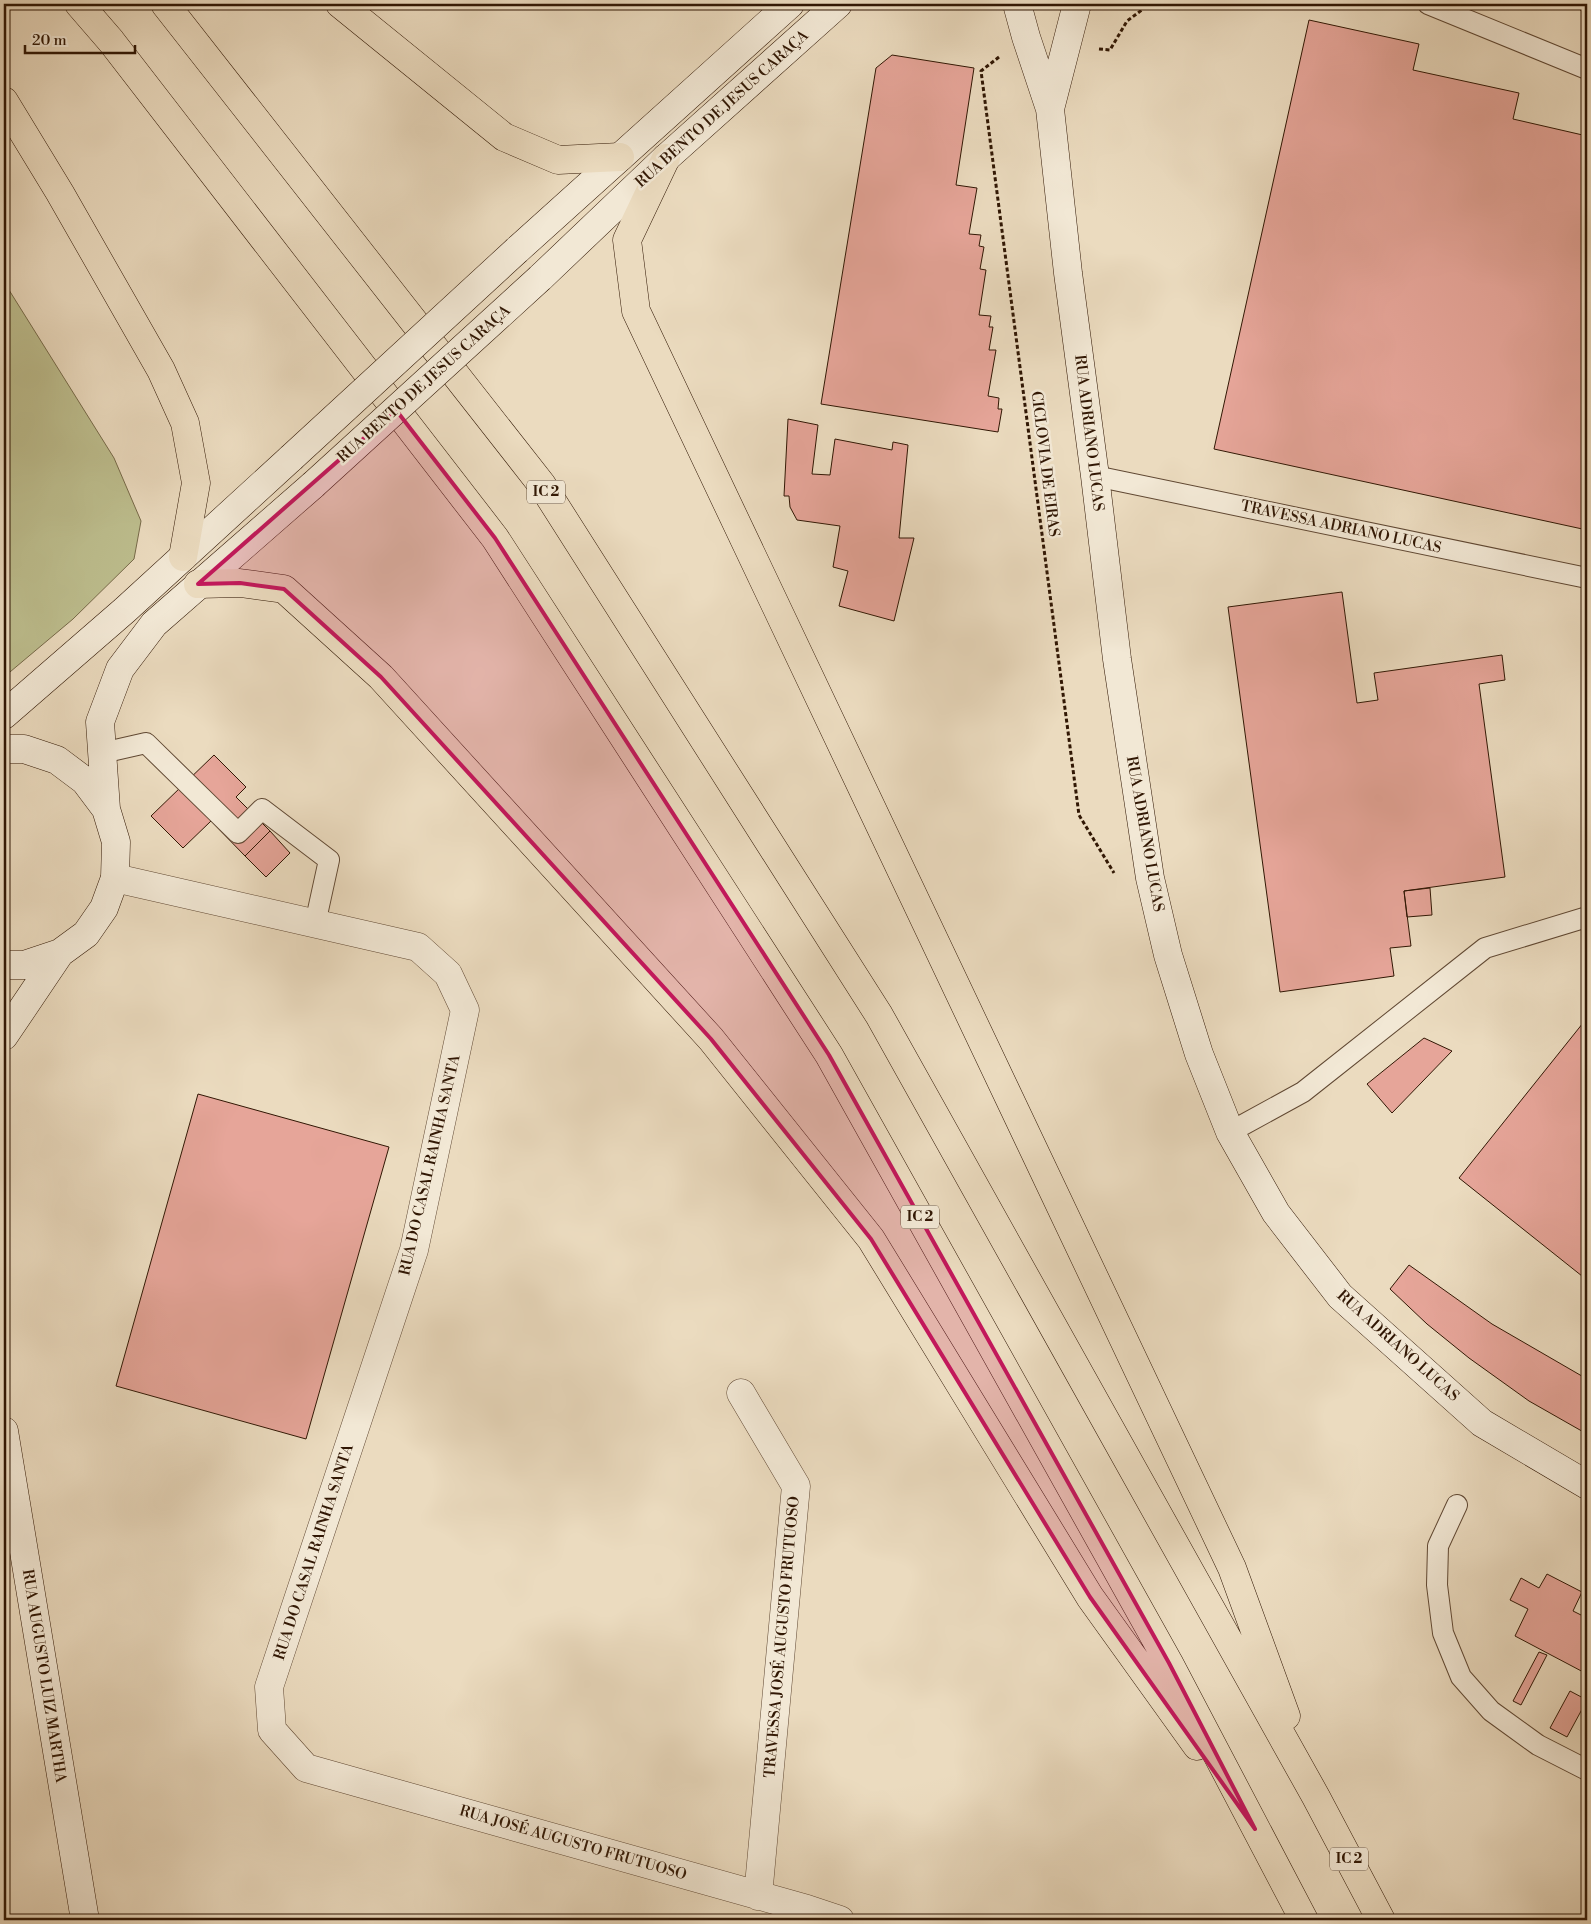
<svg xmlns="http://www.w3.org/2000/svg" width="1591" height="1924" viewBox="0 0 1591 1924" font-family="'Libre Bodoni',serif">
<style>
.green{fill:#bdbe8e;stroke:#776a49}
.building{fill:#e6a599;stroke:#311704}
.lines{fill:none;stroke-linecap:round;stroke-linejoin:round}
.lane-casing{stroke:#604833;stroke-width:22}
.street-casing{stroke:#604833;stroke-width:29}
.secondary-casing{stroke:#311704;stroke-width:29}
.highway-casing{stroke:#311704;stroke-width:29}
.path{stroke:#311704;stroke-width:3;stroke-dasharray:4 2.5;stroke-linecap:butt}
.lane{stroke:#f2e8d5;stroke-width:20}
.street{stroke:#f2e8d5;stroke-width:28}
.secondary{stroke:#f2e8d5;stroke-width:28}
.highway{stroke:#ebdbbf;stroke-width:28}
.secondary-bridge-casing{stroke:#311704;stroke-width:29;stroke-linecap:butt}
.secondary-bridge{stroke:#f2e8d5;stroke-width:28}
.marked{fill:#c2185b;fill-opacity:0.2;stroke:#c2185b;stroke-width:4;stroke-linejoin:round}
.labels{text-anchor:middle;dominant-baseline:central;stroke-width:5;stroke-linejoin:round;paint-order:stroke}
.shield{fill:#f2e8d5;stroke:#6b5643;stroke-width:1}
.shield-label{font-size:14px;font-weight:bold;fill:#311704}
.street-label{font-size:15px;fill:#311704;stroke:#f2e8d5}
</style>
<rect width="100%" height="100%" fill="#ebdbbf"/>
<filter id="stains"><feTurbulence type="fractalNoise" baseFrequency=".004" numOctaves="4"/><feColorMatrix values="0 0 0 0 .2 0 0 0 0 .09 0 0 0 0 .02 0 0 0 .5 -.17"/></filter>
<radialGradient id="worn" r=".72"><stop offset=".6" stop-color="#630" stop-opacity="0"/><stop offset="1" stop-color="#630" stop-opacity=".3"/></radialGradient>
<!-- green -->
<path class="green" d="M9,290L114,458L141,521L134,559L73,619L4,677V293Z"/>
<!-- building -->
<path class="building" d="M1568,4H1587V13Z
M1309,20L1419,44L1413,70L1519,93L1513,119L1587,136V530L1214,449Z
M892,55L974,68L956,185L977,188L969,234L981,235L979,246L984,247L980,269L986,270L979,315L991,316L989,327H993L989,350H996L988,396L999,398L998,409H1002L998,432L821,404L876,68Z
M788,419L818,425L812,474L830,475L835,439L892,450L893,442L908,445L899,538H914L894,621L839,606L848,571L833,567L840,526L797,520L790,507L789,496H784Z
M1342,592L1357,703L1378,700L1374,673L1502,655L1505,680L1479,684L1505,877L1404,891L1411,946L1390,948L1394,976L1280,992L1228,607Z
M214,755L246,787L236,797L270,831L245,856L211,821L183,848L151,816Z
M270,831L290,853L266,877L245,856Z
M1430,888L1432,915L1407,917L1404,891Z
M1587,1018V1280L1459,1178Z
M1424,1038L1452,1051L1392,1113L1367,1084Z
M198,1094L389,1147L306,1439L116,1386Z
M1409,1265L1492,1324L1587,1379V1434L1529,1401L1469,1358L1427,1324L1390,1289Z
M1547,1574L1582,1592L1573,1611L1585,1617L1587,1613V1674L1515,1636L1528,1609L1510,1600L1521,1578L1539,1588Z
M1539,1652L1547,1655L1521,1705L1513,1701Z
M1570,1691L1587,1700L1567,1737L1550,1728Z"/>
<g class="lines">
<defs>
<path id="lane" d="M1428,4L1587,69
M1095,476L1587,578
M102,753L146,743L238,833L262,809L329,860L315,924
M1230,1132L1303,1092L1485,948L1587,917
M1457,1505L1438,1546L1437,1585L1443,1633L1461,1677L1491,1711L1538,1745L1587,1770"/>
<path id="street" d="M115,878L418,947L448,974L465,1010L414,1250L269,1687L272,1730L306,1768L807,1909L840,1920
M741,1393L796,1486L758,1896"/>
<path id="secondary" d="M1017,4L1026,37L1050,109L1068,273L1095,476L1117,659L1150,878L1168,955L1199,1054L1230,1132L1276,1213L1340,1296L1482,1423L1587,1485
M1050,109L1077,4
M517,250L790,4
M540,278L666,158L838,4
M4,715L125,610L291,458
M4,749H24L57,760L85,781L106,809L116,842L115,878L104,908L86,934L60,953L24,965H4
M106,809L100,722L120,669L154,624L313,485
M4,1036L60,953
M4,1431L85,1920"/>
<path id="highway" d="M79,4L111,41L495,538L829,1055L1169,1663L1304,1920
M165,4L542,485L879,1015L1316,1797L1381,1920
M340,4L504,137L558,160L620,157
M4,101L60,193L161,370L185,423L196,483L183,557
M666,158L627,240L636,311L1232,1568L1286,1716
M198,584L240,583L284,589L381,677L711,1039L871,1239L1090,1597L1197,1746"/>
</defs>
<!-- lane casing -->
<use href="#lane" class="lane-casing"/>
<!-- street casing -->
<use href="#street" class="street-casing"/>
<!-- secondary casing -->
<use href="#secondary" class="secondary-casing"/>
<!-- highway casing -->
<use href="#highway" class="highway-casing"/>
<!-- path -->
<path class="path" d="M1099,49L1110,50L1127,21L1150,4
M999,57L981,71L1079,815L1114,873"/>
<!-- lane -->
<use href="#lane" class="lane"/>
<!-- street -->
<use href="#street" class="street"/>
<!-- secondary -->
<use href="#secondary" class="secondary"/>
<!-- highway -->
<use href="#highway" class="highway"/>
<defs>
<path id="secondary-bridge" d="M291,458L517,250
M313,485L540,278"/>
</defs>
<!-- secondary-bridge casing -->
<use href="#secondary-bridge" class="secondary-bridge-casing"/>
<!-- secondary-bridge -->
<use href="#secondary-bridge" class="secondary-bridge"/>
</g>
<!-- marked area -->
<path class="marked" d="M396,410L495,538L829,1055L1169,1663L1255,1829L1090,1597L871,1239L711,1039L381,677L284,589L240,583L198,584Z"/>
<g class="labels">
<!-- shield labels -->
<g class="shield">
<rect x="527" y="480.5" width="38" height="23" rx="4"/>
<rect x="901" y="1205.5" width="38" height="23" rx="4"/>
<rect x="1330" y="1847.5" width="38" height="23" rx="4"/>
</g>
<g class="shield-label">
<text x="546" y="492">IC 2</text>
<text x="920" y="1217">IC 2</text>
<text x="1349" y="1859">IC 2</text>
</g>
<!-- street labels -->
<g class="street-label">
<text transform="translate(722 109) rotate(-42)">RUA BENTO DE JESUS CARAÇA</text>
<text transform="translate(424 384) rotate(-42)">RUA BENTO DE JESUS CARAÇA</text>
<text transform="translate(1089 433) rotate(83)">RUA ADRIANO LUCAS</text>
<text transform="translate(1045 464) rotate(83)">CICLOVIA DE EIRAS</text>
<text transform="translate(1341 527) rotate(12)">TRAVESSA ADRIANO LUCAS</text>
<text transform="translate(1145 834) rotate(80)">RUA ADRIANO LUCAS</text>
<text transform="translate(430 1165) rotate(-77)">RUA DO CASAL RAINHA SANTA</text>
<text transform="translate(1398 1346) rotate(42)">RUA ADRIANO LUCAS</text>
<text transform="translate(314 1552) rotate(-72)">RUA DO CASAL RAINHA SANTA</text>
<text transform="translate(782 1637) rotate(-85)">TRAVESSA JOSÉ AUGUSTO FRUTUOSO</text>
<text transform="translate(44 1676) rotate(81)">RUA AUGUSTO LUIZ MARTHA</text>
<text transform="translate(573 1843) rotate(16)">RUA JOSÉ AUGUSTO FRUTUOSO</text>
</g>
</g>
<!-- margin -->
<rect width="1591" height="1924" fill="none" stroke="#ebdbbf" stroke-width="20"/>
<rect x="5" y="5" width="1581" height="1914" fill="none" stroke="#311704" stroke-width="2.5"/>
<rect x="10" y="10" width="1571" height="1904" fill="none" stroke="#311704"/>
<!-- scale -->
<path d="M25 45v8h110v-8" fill="none" stroke="#311704" stroke-width="2.5"/>
<text x="32" y="45" font-size="15" fill="#311704" stroke="#f2e8d5" stroke-width="4" paint-order="stroke">20 m</text>
<rect width="100%" height="100%" filter="url(#stains)"/>
<rect width="100%" height="100%" fill="url(#worn)"/>
</svg>
